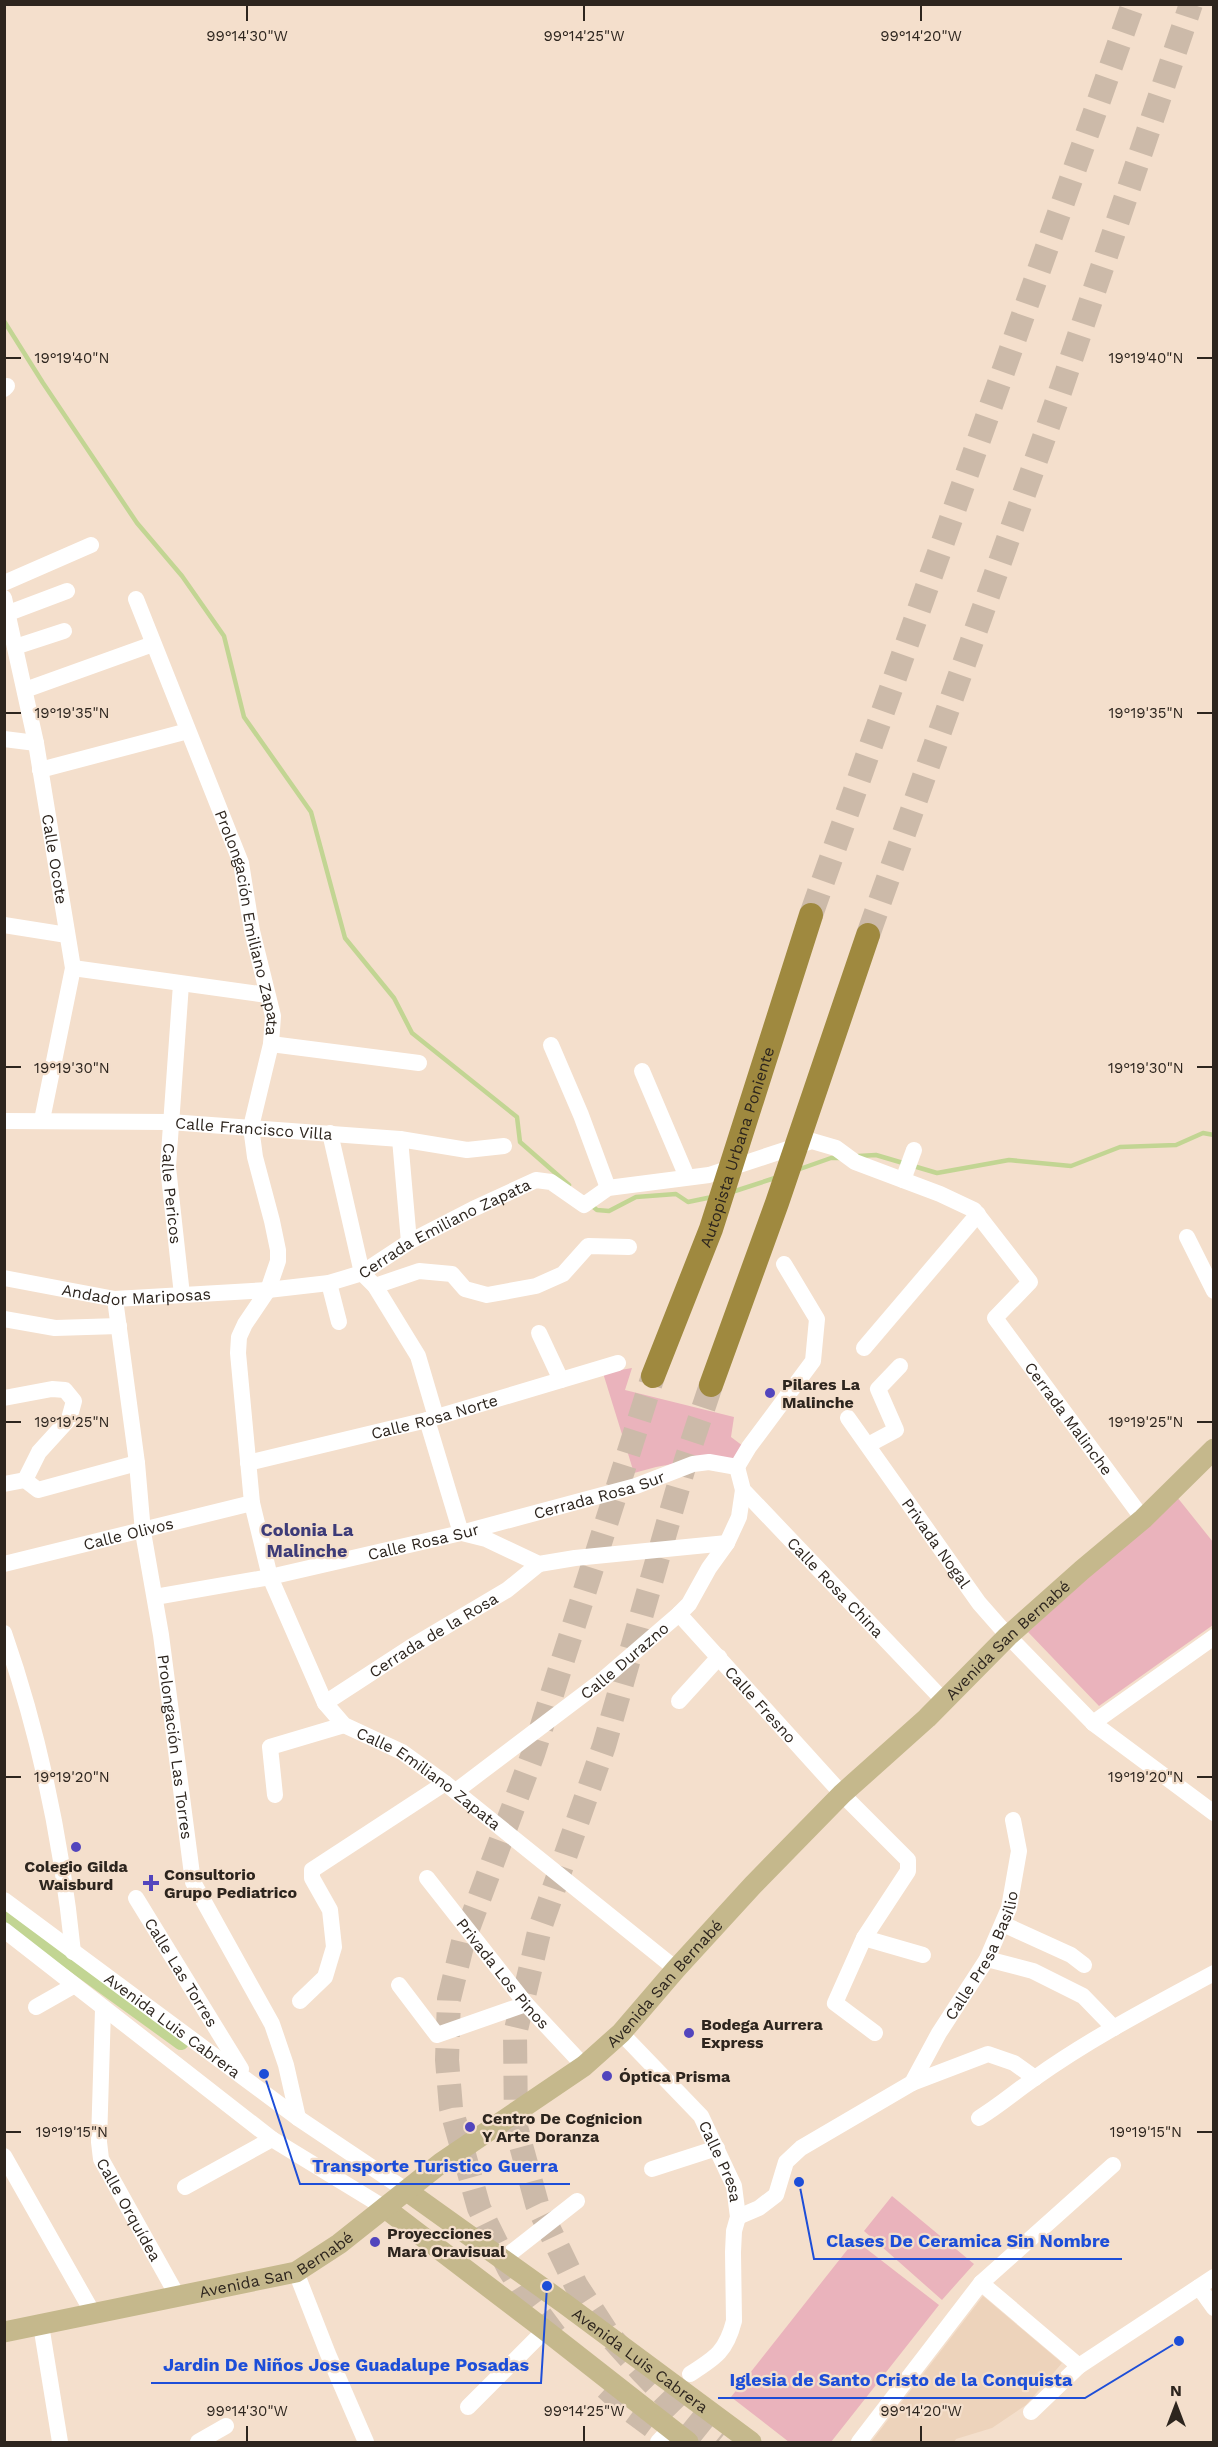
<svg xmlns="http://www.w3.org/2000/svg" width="1218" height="2447" viewBox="0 0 1218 2447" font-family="'Work Sans',sans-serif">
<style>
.built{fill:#edd3bb}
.green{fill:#eab3bc}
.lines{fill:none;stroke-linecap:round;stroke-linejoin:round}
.stream{stroke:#c2d593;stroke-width:4.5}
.canal{stroke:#c2d593;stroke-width:16}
.highway-tunnel{stroke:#ccbaa9;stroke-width:24;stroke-dasharray:24 12;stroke-linecap:butt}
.minor{stroke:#fff;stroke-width:16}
.major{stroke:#c5b88c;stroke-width:21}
.highway{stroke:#9f893f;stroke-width:24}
.ticks{fill:none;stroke:#2d251e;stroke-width:2}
.poi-dot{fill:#5245bd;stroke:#f4dfcc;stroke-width:2}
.labels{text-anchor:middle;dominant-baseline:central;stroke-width:4.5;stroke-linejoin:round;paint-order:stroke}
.street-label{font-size:16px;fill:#2d251e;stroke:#f4dfcc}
.poi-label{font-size:16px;font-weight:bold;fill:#2d251e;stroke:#f4dfcc;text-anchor:start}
.neighbourhood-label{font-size:18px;font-weight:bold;fill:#3d3b78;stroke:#f4dfcc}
.ticks-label{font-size:15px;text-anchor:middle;fill:#2d251e;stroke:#f4dfcc;stroke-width:4.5;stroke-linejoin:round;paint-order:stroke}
.leader{fill:none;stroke:#1d4ed8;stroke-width:2}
.callout-dot{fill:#1d4ed8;stroke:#f4dfcc;stroke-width:2}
.callout-label{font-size:18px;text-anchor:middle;font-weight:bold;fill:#1d4ed8;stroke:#f4dfcc;stroke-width:4.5;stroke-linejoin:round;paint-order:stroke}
</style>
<rect width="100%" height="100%" fill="#f4dfcc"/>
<!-- built -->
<path class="built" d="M983,2296L1062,2363L1026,2405L992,2428L956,2439L954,2442H871Z"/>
<!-- green -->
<path class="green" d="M632,1368L625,1390L734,1417L731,1437L743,1446L736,1462L710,1457L656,1467L634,1473L603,1373Z
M1177,1497L1213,1542V1625L1099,1706L1028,1632Z
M892,2196L974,2264L942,2300L864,2231Z
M855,2240L939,2305L831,2442H789L731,2397Z"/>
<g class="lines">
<!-- stream -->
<path class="stream" d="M4,321L43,383L137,523L182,576L224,636L244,717L311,812L345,938L394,998L412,1033L517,1117L520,1142L569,1185
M858,1156L876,1155L937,1173L1009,1160L1071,1166L1120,1147L1176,1145L1203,1133L1214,1135
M797,1170L831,1158H841
M732,1192L778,1177
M591,1205L597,1210L609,1211L636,1197L676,1194L688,1202L712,1197"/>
<!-- canal -->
<path class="canal" d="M4,1914L181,2042"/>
<!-- highway-tunnel -->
<path class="highway-tunnel" d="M811,915L1133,4
M868,935L1059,395L1191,4
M711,1385L686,1460L604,1746L540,1928L515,2034L516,2127L537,2204L576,2285L608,2334L643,2373L681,2412L718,2442
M555,2335L528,2299L509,2269L479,2208L451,2108L447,2060L449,1999L463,1942L533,1754L653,1376
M606,2388L631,2411L665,2436"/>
<!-- minor -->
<g class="minor">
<path d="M4,389L7,386"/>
<path d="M4,583L91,545"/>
<path id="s1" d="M4,598L36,743L73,968L42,1120"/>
<path id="s2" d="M136,599L241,863L252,931L273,1016L271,1044L251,1127L255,1157L272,1221L278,1250V1261L268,1290L245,1324L239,1337L238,1353L252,1503L270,1577L325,1703L344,1725L402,1752L445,1783L676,1969"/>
<path d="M6,614L67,591"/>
<path d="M15,647L64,631"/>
<path d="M25,690L153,644"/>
<path d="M4,739L36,743"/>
<path d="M40,770L188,731"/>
<path d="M4,925L67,935"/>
<path d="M73,968L267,995"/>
<path id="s3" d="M181,984L168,1167L182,1295"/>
<path d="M271,1044L419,1063"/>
<path d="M551,1045L581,1115L608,1188"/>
<path d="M642,1071L687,1177"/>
<path id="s4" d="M4,1121L170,1122L400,1139L467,1150L504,1146"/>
<path d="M330,1133L362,1273L375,1286L418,1356L436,1417"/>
<path d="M400,1139L409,1242"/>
<path d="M903,1180L914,1150"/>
<path d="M1187,1237L1214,1291"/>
<path id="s5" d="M4,1278L115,1299L268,1290L329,1283L362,1273L409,1242L473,1209L536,1180L551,1182L584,1205L608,1188L709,1175L812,1141L836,1148L855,1162L940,1194L974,1210L1030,1282L995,1318L1143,1519"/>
<path d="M329,1283L339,1322"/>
<path d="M375,1286L419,1271L452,1274L465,1289L487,1295L536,1286L563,1274L588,1246L629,1247"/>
<path id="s6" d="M115,1299L137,1463L143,1532L161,1635L193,1882L272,2024L286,2065L298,2118"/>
<path d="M4,1319L55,1328L119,1326"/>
<path d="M539,1333L561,1380"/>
<path d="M864,1348L978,1214"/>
<path d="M4,1398L52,1389L65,1390L74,1401L69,1419L39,1452L25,1480L4,1484"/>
<path id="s7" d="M848,1418L979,1603L1008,1636L1093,1723L1214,1813"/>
<path d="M427,1420L461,1533"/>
<path d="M868,1445L896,1430L878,1389L900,1366"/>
<path id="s8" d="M248,1463L427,1420L618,1363"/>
<path id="s9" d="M737,1467L743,1490L944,1701"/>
<path d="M737,1467L749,1447L813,1361L817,1319L784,1264"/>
<path d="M25,1480L38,1490L137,1463"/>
<path d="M462,1533L486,1539L539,1564L575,1558L727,1543"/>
<path id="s10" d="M4,1564L252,1503"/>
<path id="s11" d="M155,1597L270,1577L461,1533L636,1486L693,1464L709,1462L737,1467"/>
<path id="s12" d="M679,1614L842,1794L908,1860V1871L864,1938L835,2003L875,2033"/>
<path d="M4,1633C40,1736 62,1844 73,1952"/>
<path d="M679,1701L719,1657"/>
<path id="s13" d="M325,1703L411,1647L507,1590L539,1564"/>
<path d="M1093,1723L1214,1637"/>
<path id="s14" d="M456,1791L600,1682L679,1614L689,1604L709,1568L727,1543L739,1517L743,1490"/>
<path d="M275,1795L270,1747L344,1725"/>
<path id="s15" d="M427,1878L526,2004L584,2066"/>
<path id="s16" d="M136,1898L241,2069"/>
<path id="s17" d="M4,1900L298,2118L407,2191"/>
<path d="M1003,1924L1071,1955L1084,1965"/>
<path d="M4,1930L272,2139L385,2208"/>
<path d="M864,1938L923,1955"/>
<path d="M987,1959L1033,1971L1083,1996L1114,2028"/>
<path d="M399,1985L437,2035L526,2004"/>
<path d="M300,2001L325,1977L334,1947L330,1910L312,1878V1870L445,1783"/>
<path d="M36,2007L73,1986"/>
<path id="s18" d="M103,2009L99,2142L101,2159L178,2297"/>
<path id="s19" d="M621,2033L701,2116L734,2186L738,2217L734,2231L733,2252L734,2321C726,2352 715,2358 690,2374"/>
<path d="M912,2083L988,2054L1014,2063L1035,2078"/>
<path d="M979,2118C999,2106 1016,2091 1035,2078C1091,2038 1153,2006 1214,1973"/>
<path d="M4,2156L94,2315"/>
<path d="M652,2169L717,2148"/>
<path d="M185,2187L272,2139"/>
<path id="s20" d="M738,2217L759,2208L776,2195L786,2162L801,2148L912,2083L939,2033L987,1959L1009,1908L1019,1851L1013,1820"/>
<path d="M503,2259L577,2201"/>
<path d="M296,2272L328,2354L366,2442"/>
<path d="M981,2283L1079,2366"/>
<path d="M1199,2287L1214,2308"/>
<path d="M41,2325L60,2442"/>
<path d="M468,2407L545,2330"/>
<path d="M1031,2412L1079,2366L1214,2277"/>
<path d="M198,2442L226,2426"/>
<path d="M658,2442L671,2428"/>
<path d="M859,2442L981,2283L1113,2165"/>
</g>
<!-- major -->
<g class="major">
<path id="s21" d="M407,2191L565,2304L751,2442"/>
<path d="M385,2208L545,2330L688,2442"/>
<path id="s22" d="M4,2332L296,2272L339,2244L441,2163L584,2066L621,2033L676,1969L753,1885L842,1794L927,1718L1008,1636L1082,1570L1143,1519L1214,1449"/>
</g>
<!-- highway -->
<g class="highway">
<path id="s23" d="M653,1376L711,1229L811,915"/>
<path d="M711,1385L777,1203L868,935"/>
</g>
</g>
<!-- ticks -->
<path class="ticks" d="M247,6V21M584,6V21M921,6V21M6,358H21M1197,358H1212M6,713H21M1197,713H1212M6,1067H21M1197,1067H1212M6,1422H21M1197,1422H1212M6,1777H21M1197,1777H1212M6,2132H21M1197,2132H1212M247,2426V2441M584,2426V2441M921,2426V2441"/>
<!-- markers -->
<g class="poi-dot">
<circle cx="770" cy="1393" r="6"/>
<circle cx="76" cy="1847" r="6"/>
<path d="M148 1874h6v6h6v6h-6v6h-6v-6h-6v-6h6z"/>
<circle cx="689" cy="2033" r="6"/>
<circle cx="607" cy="2076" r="6"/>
<circle cx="470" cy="2127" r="6"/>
<circle cx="375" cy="2242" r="6"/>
</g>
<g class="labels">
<!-- street labels -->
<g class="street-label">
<text stroke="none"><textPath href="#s1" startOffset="266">Calle Ocote</textPath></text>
<text stroke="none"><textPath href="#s2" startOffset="344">Prolongación Emiliano Zapata</textPath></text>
<text stroke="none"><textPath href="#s4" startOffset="250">Calle Francisco Villa</textPath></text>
<text stroke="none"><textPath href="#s23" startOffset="244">Autopista Urbana Poniente</textPath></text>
<text stroke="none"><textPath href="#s3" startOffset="210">Calle Pericos</textPath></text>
<text stroke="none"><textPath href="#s5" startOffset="456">Cerrada Emiliano Zapata</textPath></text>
<text stroke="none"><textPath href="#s5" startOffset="134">Andador Mariposas</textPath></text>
<text stroke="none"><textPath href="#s8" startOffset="192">Calle Rosa Norte</textPath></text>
<text stroke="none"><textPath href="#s5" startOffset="1298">Cerrada Malinche</textPath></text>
<text stroke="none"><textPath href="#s11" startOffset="456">Cerrada Rosa Sur</textPath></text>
<text stroke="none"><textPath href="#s10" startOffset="128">Calle Olivos</textPath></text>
<text stroke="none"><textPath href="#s7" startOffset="153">Privada Nogal</textPath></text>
<text stroke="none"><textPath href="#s11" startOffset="274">Calle Rosa Sur</textPath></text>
<text stroke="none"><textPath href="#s9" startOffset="158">Calle Rosa China</textPath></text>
<text stroke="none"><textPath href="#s13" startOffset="128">Cerrada de la Rosa</textPath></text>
<text stroke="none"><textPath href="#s22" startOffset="1254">Avenida San Bernabé</textPath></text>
<text stroke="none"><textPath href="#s14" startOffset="213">Calle Durazno</textPath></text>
<text stroke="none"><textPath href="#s12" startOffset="122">Calle Fresno</textPath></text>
<text stroke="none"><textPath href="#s6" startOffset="452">Prolongación Las Torres</textPath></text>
<text stroke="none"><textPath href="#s2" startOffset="1287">Calle Emiliano Zapata</textPath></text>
<text stroke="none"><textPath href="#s20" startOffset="374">Calle Presa Basilio</textPath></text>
<text stroke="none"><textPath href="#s16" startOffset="87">Calle Las Torres</textPath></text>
<text stroke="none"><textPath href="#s15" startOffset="122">Privada Los Pinos</textPath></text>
<text stroke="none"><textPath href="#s22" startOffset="768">Avenida San Bernabé</textPath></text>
<text stroke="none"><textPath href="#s17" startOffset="210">Avenida Luis Cabrera</textPath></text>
<text stroke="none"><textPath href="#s19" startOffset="165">Calle Presa</textPath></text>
<text stroke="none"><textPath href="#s18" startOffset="208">Calle Orquídea</textPath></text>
<text stroke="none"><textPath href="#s22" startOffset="282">Avenida San Bernabé</textPath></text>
<text stroke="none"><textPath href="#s21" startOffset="288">Avenida Luis Cabrera</textPath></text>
</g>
<!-- poi labels -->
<g class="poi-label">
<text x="782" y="1384">Pilares La<tspan x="782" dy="18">Malinche</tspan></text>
<text x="76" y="1866" text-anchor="middle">Colegio Gilda<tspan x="76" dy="18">Waisburd</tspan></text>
<text x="164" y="1874">Consultorio<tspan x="164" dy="18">Grupo Pediatrico</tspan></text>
<text x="701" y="2024">Bodega Aurrera<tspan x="701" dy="18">Express</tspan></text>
<text x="619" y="2076">Óptica Prisma</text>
<text x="482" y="2118">Centro De Cognicion<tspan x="482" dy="18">Y Arte Doranza</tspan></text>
<text x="387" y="2233">Proyecciones<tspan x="387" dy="18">Mara Oravisual</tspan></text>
</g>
<!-- neighbourhood labels -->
<g class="neighbourhood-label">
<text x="307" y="1529">Colonia La<tspan x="307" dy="21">Malinche</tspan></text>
</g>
</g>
<g class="ticks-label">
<text x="247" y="41">99°14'30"W</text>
<text x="584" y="41">99°14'25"W</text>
<text x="921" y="41">99°14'20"W</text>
<text x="72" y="363">19°19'40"N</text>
<text x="1146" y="363">19°19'40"N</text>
<text x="72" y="718">19°19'35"N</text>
<text x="1146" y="718">19°19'35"N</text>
<text x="72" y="1073">19°19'30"N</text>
<text x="1146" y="1073">19°19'30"N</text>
<text x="72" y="1427">19°19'25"N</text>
<text x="1146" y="1427">19°19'25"N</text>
<text x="72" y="1782">19°19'20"N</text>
<text x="1146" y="1782">19°19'20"N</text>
<text x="72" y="2137">19°19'15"N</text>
<text x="1146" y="2137">19°19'15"N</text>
<text x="247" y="2416">99°14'30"W</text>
<text x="584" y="2416">99°14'25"W</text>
<text x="921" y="2416">99°14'20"W</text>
</g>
<!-- callouts -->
<path class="leader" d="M264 2074L300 2184H570M799 2182L814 2259H1122M547 2286L541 2383H151M1179 2341L1085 2398H718"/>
<g class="callout-dot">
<circle cx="264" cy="2074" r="6"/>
<circle cx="799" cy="2182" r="6"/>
<circle cx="547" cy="2286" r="6"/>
<circle cx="1179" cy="2341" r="6"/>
</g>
<g class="callout-label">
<text x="435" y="2172">Transporte Turistico Guerra</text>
<text x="968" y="2247">Clases De Ceramica Sin Nombre</text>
<text x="346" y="2371">Jardin De Niños Jose Guadalupe Posadas</text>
<text x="901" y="2386">Iglesia de Santo Cristo de la Conquista</text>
</g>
<!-- border -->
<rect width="1218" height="2447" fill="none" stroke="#2d251e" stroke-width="12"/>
<!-- north arrow -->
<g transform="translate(1176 2405)" stroke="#f4dfcc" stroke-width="4.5" paint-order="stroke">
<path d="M0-4.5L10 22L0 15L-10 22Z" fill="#2d251e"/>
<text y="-9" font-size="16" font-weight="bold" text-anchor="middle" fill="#2d251e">N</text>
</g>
</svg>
